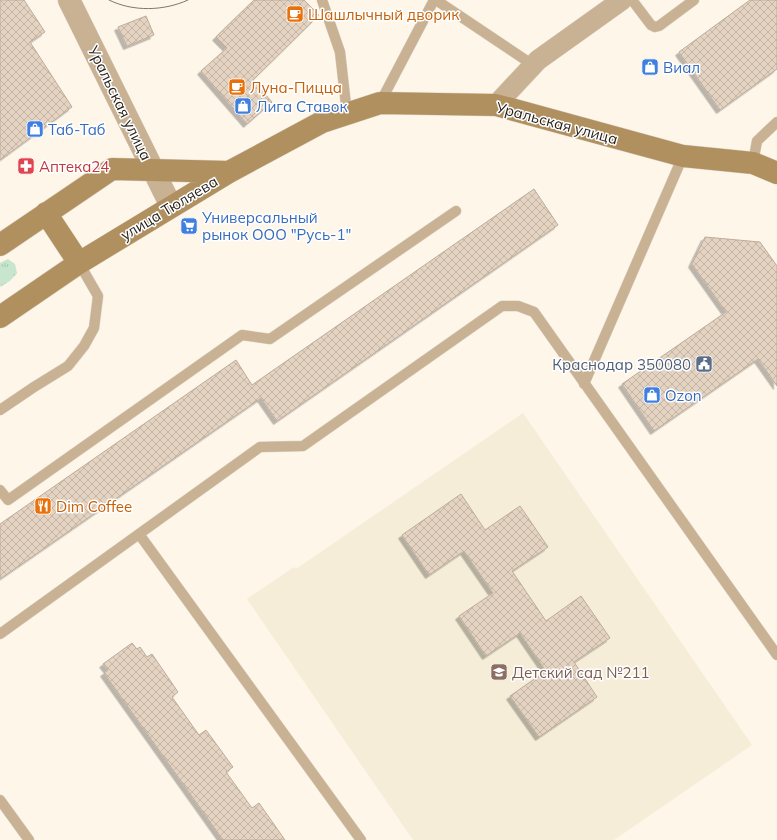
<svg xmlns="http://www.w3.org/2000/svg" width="777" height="840" viewBox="0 0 777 840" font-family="Mulish,sans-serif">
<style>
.education{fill:#f5edd7}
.grass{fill:url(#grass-tufts)}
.building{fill:url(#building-cross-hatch);stroke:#bdac9b;filter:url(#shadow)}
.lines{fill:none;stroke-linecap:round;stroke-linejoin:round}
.service-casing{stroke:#dbd4c8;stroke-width:11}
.minor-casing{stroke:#dbd4c8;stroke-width:21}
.tertiary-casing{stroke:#dbd4c8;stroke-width:23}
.secondary-casing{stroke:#dbd4c8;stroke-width:23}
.service{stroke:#c8b293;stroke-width:10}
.minor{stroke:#c8b293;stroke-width:20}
.tertiary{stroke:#c8b293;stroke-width:22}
.secondary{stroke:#b19060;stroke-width:22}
.tram{stroke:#7d776e;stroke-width:1}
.labels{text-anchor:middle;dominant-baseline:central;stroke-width:3;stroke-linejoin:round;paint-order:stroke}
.food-label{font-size:15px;fill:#c56008;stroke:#fff;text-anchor:start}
.shop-label{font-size:15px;fill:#366cbe;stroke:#fff;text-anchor:start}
.street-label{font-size:15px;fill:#241f18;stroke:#fff}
.health-label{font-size:15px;fill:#be3a42;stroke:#fff;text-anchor:start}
.service-label{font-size:15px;fill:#4e5e75;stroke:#fff;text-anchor:end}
.education-label{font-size:15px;fill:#785e54;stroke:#fff;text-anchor:start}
</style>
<defs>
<pattern id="grass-tufts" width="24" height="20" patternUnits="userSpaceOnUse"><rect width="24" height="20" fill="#c8e5ce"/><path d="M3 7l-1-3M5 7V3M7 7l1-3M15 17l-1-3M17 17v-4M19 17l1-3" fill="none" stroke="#acc4b0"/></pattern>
<pattern id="building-cross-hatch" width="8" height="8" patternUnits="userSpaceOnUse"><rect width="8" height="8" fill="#e5d3c2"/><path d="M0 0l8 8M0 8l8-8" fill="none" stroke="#c4b5a6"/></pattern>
<filter id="shadow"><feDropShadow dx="-3.5" dy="3.5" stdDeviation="0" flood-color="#0004"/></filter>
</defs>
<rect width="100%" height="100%" fill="#fef6e9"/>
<!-- education -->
<path class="education" d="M523,413L752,745L614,840H413L247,599L294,567L296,569Z"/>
<!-- grass -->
<path class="grass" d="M8,259L15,264L17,273L10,281L0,287V263Z"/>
<!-- building -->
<path class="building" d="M0,0H24L45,32L30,42L72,107L0,160Z
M254,0H304L319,15L253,80L272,102L247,124L201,71L227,48L216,37Z
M750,0H777V69L720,110L679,52Z
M146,16L154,35L127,46L118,27Z
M534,189L558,225L277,421L261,398L0,579V524L236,360L252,385Z
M705,237L760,242L777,266V386L758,359L654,431L622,384L726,312L692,264Z
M461,494L485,530L520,506L548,547L512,571L546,621L581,596L610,638L574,662L597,697L539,737L510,696L546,671L520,633L486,656L459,616L493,593L464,551L429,575L402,535Z
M132,643L137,649L140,647L147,657L152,654L178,692L172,697L199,735L206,730L233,767L226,772L252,808L259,803L285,840H223L104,673L108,670L103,664Z"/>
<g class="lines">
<defs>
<path id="service" d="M322,0L340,52L347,114
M436,0L533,65
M632,0L651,25L655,27L659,26L694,0
M380,103L434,0
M753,163L757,141L777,122
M584,384L683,156
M0,410L34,387L68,366L84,346L94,328L98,296L79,263
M0,490L8,500L242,335L270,339L456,211
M139,534L361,840
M0,634L260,447L303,446L502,306H518L534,312L777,655
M0,800L29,840"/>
<path id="minor" d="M496,105L538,60L622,0"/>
<path id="tertiary" d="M69,0L171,206"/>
<path id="secondary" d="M46,213L79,263
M0,245L112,169L229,172
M0,317L79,263L229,172L322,122L380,103L496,105L683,156L753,163L777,173"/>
</defs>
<!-- service casing -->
<use href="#service" class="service-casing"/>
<!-- minor casing -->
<use href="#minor" class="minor-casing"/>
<!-- tertiary casing -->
<use href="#tertiary" class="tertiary-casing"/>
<!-- secondary casing -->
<use href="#secondary" class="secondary-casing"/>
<!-- service -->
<use href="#service" class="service"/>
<!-- minor -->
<use href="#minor" class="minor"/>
<!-- tertiary -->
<use href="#tertiary" class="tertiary"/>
<!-- secondary -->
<use href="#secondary" class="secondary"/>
<!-- tram -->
<path class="tram" d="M109,0C133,12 164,11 188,0"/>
</g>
<!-- icons -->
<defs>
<symbol id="cafe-square" viewBox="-11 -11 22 22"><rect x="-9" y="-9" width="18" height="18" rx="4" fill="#e8710a" stroke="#fff"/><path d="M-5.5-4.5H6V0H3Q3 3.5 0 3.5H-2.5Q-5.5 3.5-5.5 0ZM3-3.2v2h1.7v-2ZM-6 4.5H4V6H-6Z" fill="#fff"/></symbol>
<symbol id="shop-square" viewBox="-11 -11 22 22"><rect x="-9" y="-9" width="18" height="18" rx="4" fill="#3f7fe0" stroke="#fff"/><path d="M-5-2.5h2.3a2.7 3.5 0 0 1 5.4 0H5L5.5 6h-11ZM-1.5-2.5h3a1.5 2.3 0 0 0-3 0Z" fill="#fff"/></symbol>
<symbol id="pharmacy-square" viewBox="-11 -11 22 22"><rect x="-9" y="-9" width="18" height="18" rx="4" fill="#e0444e" stroke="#fff"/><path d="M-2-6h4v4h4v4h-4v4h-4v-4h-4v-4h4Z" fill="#fff"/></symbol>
<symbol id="supermarket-square" viewBox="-11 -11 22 22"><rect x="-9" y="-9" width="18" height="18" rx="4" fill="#3f7fe0" stroke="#fff"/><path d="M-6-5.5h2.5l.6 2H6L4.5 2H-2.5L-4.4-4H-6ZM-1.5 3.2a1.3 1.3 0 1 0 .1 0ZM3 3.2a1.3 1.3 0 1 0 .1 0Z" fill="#fff"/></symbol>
<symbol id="civic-square" viewBox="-11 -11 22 22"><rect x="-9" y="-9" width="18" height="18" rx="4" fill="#5c6f8a" stroke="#fff"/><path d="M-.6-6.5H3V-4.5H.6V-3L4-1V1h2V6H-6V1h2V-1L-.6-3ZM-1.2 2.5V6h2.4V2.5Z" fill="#fff"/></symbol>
<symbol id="restaurant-square" viewBox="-11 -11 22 22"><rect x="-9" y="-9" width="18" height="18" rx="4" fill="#e8710a" stroke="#fff"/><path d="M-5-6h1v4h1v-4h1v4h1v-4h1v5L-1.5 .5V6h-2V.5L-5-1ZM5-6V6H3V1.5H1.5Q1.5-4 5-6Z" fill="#fff"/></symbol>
<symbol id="school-square" viewBox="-11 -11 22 22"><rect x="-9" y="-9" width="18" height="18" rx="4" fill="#8d6e63" stroke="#fff"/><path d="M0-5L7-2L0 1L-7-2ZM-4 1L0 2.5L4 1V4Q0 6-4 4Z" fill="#fff"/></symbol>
</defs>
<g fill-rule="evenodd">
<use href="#cafe-square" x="285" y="4" width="20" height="20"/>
<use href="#shop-square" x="640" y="57" width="20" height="20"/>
<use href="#cafe-square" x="227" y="77" width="20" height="20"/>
<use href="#shop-square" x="233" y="96" width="20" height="20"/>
<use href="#shop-square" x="25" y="119" width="20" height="20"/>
<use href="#pharmacy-square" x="16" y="156" width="20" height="20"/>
<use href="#supermarket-square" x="179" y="216" width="20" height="20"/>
<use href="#civic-square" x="694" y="354" width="20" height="20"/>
<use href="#shop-square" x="642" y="385" width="20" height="20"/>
<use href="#restaurant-square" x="33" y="496" width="20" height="20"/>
<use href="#school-square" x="489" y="662" width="20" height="20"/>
</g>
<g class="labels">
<!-- food labels -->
<g class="food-label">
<text x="308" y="14">Шашлычный дворик</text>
<text x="250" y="87">Луна-Пицца</text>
<text x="56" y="506">Dim Coffee</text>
</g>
<!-- shop labels -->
<g class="shop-label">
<text x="663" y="67">Виал</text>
<text x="256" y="106">Лига Ставок</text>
<text x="48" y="129">Таб-Таб</text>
<text x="202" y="217">Универсальный<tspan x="202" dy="17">рынок ООО "Русь-1"</tspan></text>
<text x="665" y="395">Ozon</text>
</g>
<!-- street labels -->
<g class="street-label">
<text transform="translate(120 103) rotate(64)">Уральская улица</text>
<text transform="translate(557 123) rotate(15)">Уральская улица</text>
<text transform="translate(169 208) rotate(-31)">улица Тюляева</text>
</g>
<!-- health labels -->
<g class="health-label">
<text x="39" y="166">Аптека24</text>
</g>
<!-- service labels -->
<g class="service-label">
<text x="691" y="364">Краснодар 350080</text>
</g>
<!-- education labels -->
<g class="education-label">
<text x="512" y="672">Детский сад №211</text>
</g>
</g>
</svg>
